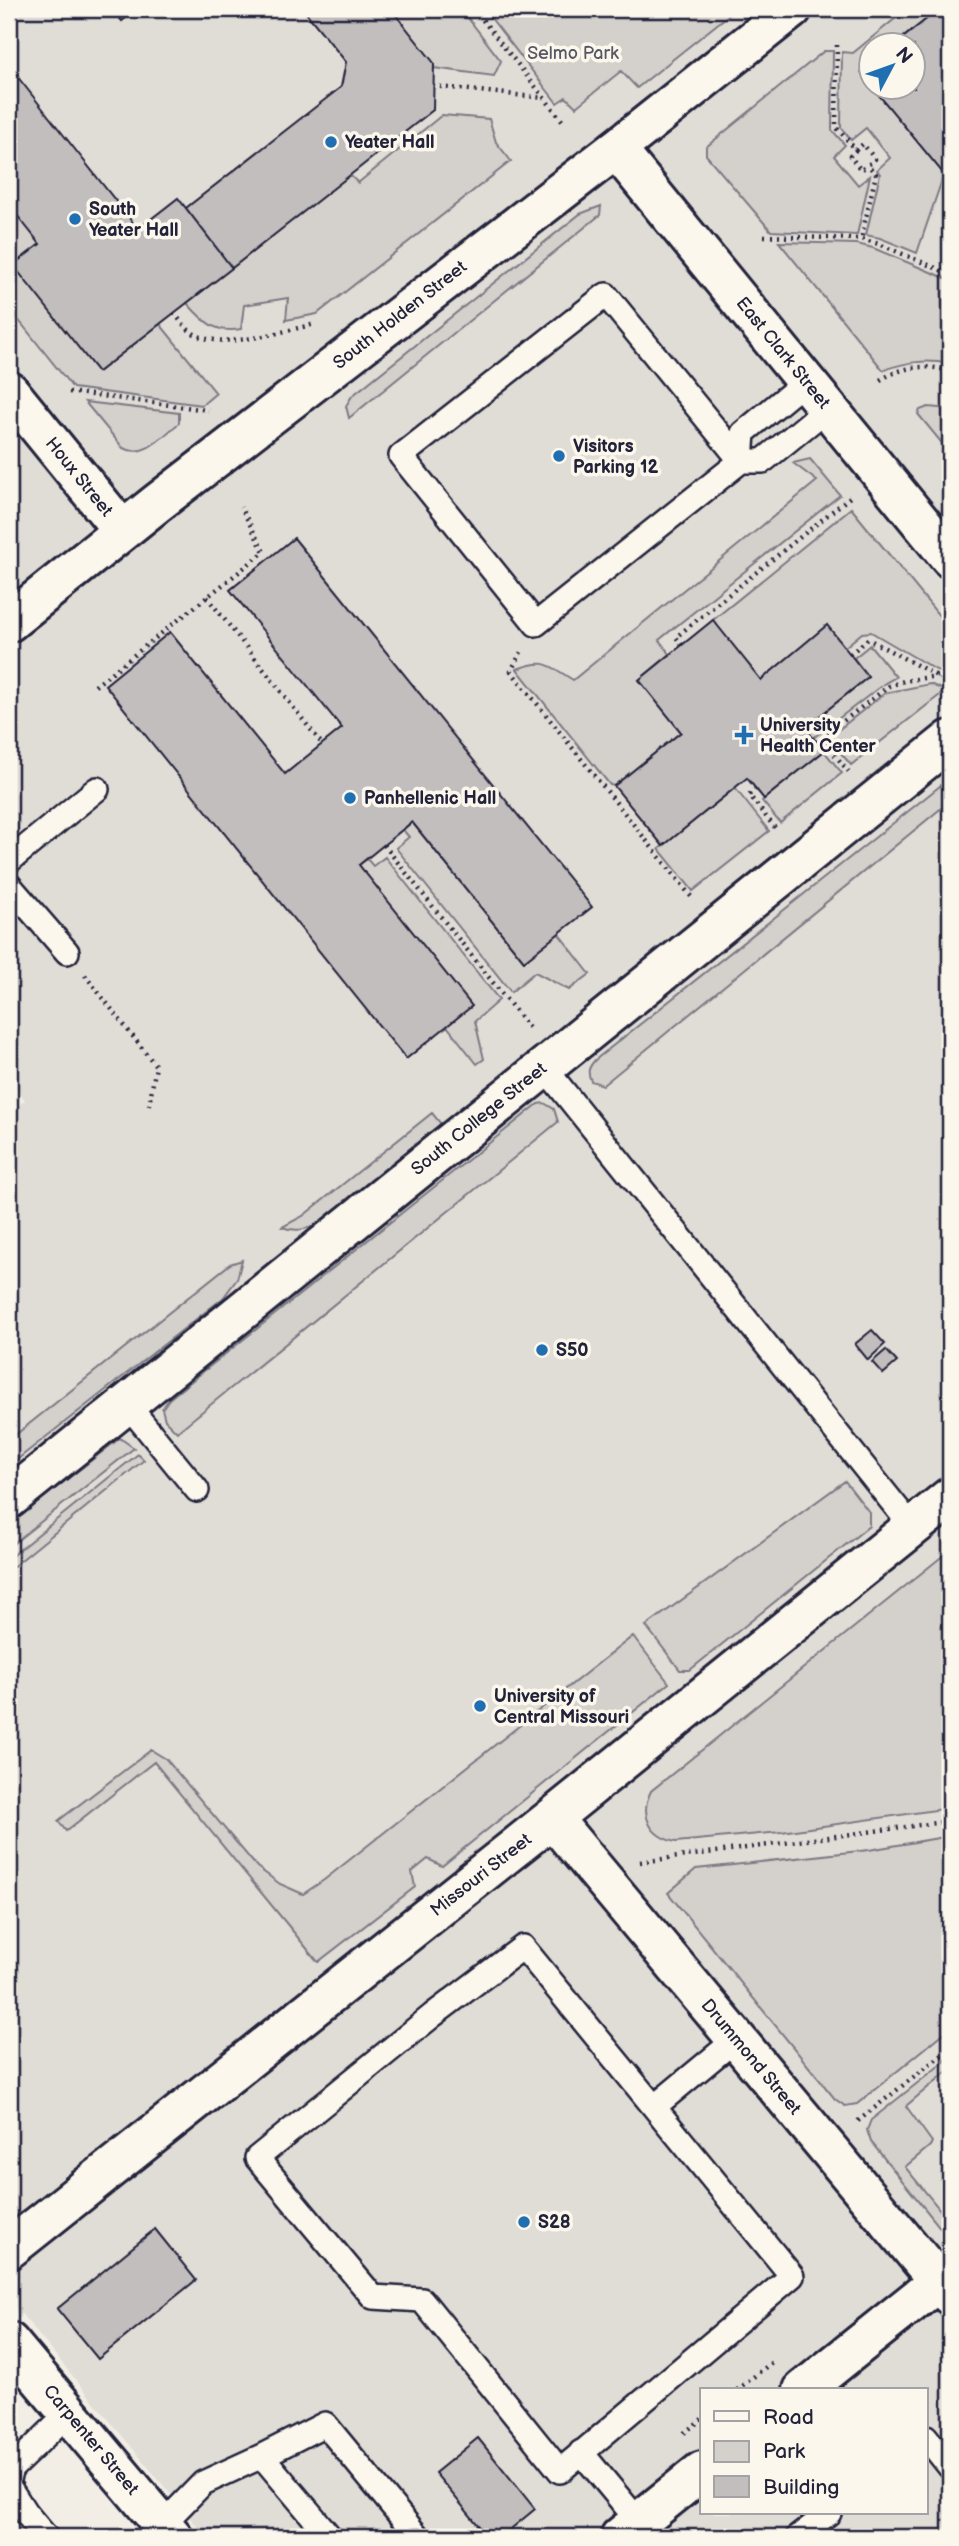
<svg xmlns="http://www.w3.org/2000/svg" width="959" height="2546" viewBox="0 0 959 2546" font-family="'Balsamiq Sans',sans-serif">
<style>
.built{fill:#e0dcd6;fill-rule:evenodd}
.green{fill:#d4d1cc;stroke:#7b7a84;stroke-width:2}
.building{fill:#c2bebe;stroke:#22223b;stroke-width:2}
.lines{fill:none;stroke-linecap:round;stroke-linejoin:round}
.service-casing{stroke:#22223b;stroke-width:28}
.minor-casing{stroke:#22223b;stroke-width:44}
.tertiary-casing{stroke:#22223b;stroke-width:44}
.secondary-casing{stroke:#22223b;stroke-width:44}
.path{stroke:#22223b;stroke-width:4.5;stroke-dasharray:2 5;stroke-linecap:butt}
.service{stroke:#fbf7ec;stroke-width:23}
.minor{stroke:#fbf7ec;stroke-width:38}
.tertiary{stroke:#fbf7ec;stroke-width:38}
.secondary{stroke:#fbf7ec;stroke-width:38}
.poi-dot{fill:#1f6fb2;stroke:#fbf7ec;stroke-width:2.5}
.labels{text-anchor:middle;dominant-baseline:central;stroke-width:7;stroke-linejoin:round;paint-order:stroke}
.park-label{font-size:18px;fill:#575766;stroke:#fbf7ec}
.poi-label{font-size:18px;font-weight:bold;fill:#22223b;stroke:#fbf7ec;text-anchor:start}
.street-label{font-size:18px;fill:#22223b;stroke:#fbf7ec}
</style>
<rect width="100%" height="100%" fill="#f2eee5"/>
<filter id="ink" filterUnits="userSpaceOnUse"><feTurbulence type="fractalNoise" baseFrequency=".0143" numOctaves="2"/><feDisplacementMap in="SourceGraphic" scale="14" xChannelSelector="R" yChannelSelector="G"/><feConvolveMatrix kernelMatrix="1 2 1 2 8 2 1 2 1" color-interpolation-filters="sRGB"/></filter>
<g filter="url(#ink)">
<!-- built -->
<path class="built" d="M9,9H950V2537H206L9,2299V1114L25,1100L9,1079ZM872,46H914V88H872ZM702,2390H926V2513H702Z"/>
<!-- green -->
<path class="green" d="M391,9H432L439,17L449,9H461L501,61L494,76L434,68V63Z
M484,9H736L637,88L621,71L576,107L566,97L557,103Z
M907,9H939L893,45L872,46L871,63L861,72L944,174L917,253L880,238L866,235L880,174L877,170L890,158L866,128L851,140L841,127L842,52L853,53Z
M824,51H833L832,130L845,145L834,156L858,185L870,176L857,235L771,231L706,155V147Z
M442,115L489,119L496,142L511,161L317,314L286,320L288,298L244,305L241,329C215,334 203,321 187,303L350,175L358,183Z
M9,205L40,244L14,266L98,372L160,324L216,393L202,405L73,388L9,308Z
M601,206L600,215L349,418L346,406L352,396L580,214Z
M779,242L857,244L873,248L950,280V364C925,359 907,362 883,370Z
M85,402L179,413V423C163,436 144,459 123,448Z
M928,407L950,409V453L918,414L920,410Z
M810,459L840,495L659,640L670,654L639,680L681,732L614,786L610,785L517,669C547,658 548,665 573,680L817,481L793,463Z
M851,508L950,629V678L871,632L862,633L845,647L827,626L761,680L713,620Z
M870,645L896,677L885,683L813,738L805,728L868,677L854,658Z
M930,684L945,691L851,765L828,738L885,693Z
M824,751L842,773L780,823L762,801Z
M950,778V801L603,1085L591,1081C587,1072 588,1068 595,1060Z
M735,788L769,831L693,891L659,849Z
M412,822L524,961L558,933L590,974L569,990L535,972L511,992L396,848L409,837L403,830Z
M385,857L499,1000L475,1021L484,1059L477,1064L447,1026L359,865L367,859L373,866Z
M544,1103L554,1109L558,1122L177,1432L165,1420L162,1409L169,1399L538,1104Z
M432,1113L441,1124L318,1224C305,1230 295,1232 282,1227L303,1216Z
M242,1260L237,1279L223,1298L9,1466V1440L230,1264Z
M120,1438L134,1448L9,1547V1525Z
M138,1454L144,1460L9,1570V1558Z
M845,1481L869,1512V1526L690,1670H680L646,1626Z
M950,1550V1808L781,1832L676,1842C650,1837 639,1815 651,1791Z
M633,1636L669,1683L442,1866L428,1859L412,1872L415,1887L318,1962L154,1762L66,1831L58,1821L151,1750L166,1759L257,1867L280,1884L303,1894L324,1880Z
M950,1836V2028L857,2104L845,2106L835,2099L668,1893L696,1869L869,1850Z
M950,2057V2069L906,2106L932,2142L930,2146L905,2167L950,2222V2240L871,2142L867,2130L871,2120Z"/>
<!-- building -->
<path class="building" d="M112,9H137L122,21Z
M303,9H391L434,63L433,110L232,268L186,208L341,87L346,62Z
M939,9H950V176L947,178L873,88H914V46H893Z
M9,66L138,229L178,198L232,268L98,372L13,265L40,244L9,205Z
M294,538L592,907L524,961L412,822L359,865L472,1006L406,1059L105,685L170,632L285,774L342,728L230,590Z
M713,620L761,680L827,625L868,677L805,728L824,751L764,799L747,778L663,846L614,786L681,732L639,680Z
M872,1330L885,1344L868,1360L855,1344Z
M886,1350L897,1362L883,1374L872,1362Z
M155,2229L196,2280L98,2359L57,2309Z
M478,2438L535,2509L501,2537H488L435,2473Z"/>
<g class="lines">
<defs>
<path id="service" d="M741,461L606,295L401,456L536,624L741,461H763L828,408
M741,461L743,433L806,381
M9,861L97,789
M9,885L67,952
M544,1067L913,1528
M127,1404L197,1490
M654,2107L792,2276L560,2471L422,2300L373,2297L257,2158L433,2015L523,1947L654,2107L736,2039
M926,2437L950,2467
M581,2452L639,2522
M262,2456L330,2537
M9,2476L11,2469L68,2414
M9,2487L25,2512L46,2537
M162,2525L203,2483L262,2456L325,2424L418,2537
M798,2537L829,2513"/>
<path id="minor" d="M9,391L122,530
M9,1499L950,740
M552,1818L950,2295
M9,2249L552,1818L950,1497
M9,2342L173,2537
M803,2390L939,2281
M620,2537L702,2471"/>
<path id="tertiary" d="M616,149L950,558"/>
<path id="secondary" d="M9,622L156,504L616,149L792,9"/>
</defs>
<!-- service casing -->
<use href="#service" class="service-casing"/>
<!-- minor casing -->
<use href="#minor" class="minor-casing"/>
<!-- tertiary casing -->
<use href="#tertiary" class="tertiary-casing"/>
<!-- secondary casing -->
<use href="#secondary" class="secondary-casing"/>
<!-- path -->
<path class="path" d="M474,9L565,124
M837,45L836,127L856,150L863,144L875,159L868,165L876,174L861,239
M433,86L544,98
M856,150L850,156L861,170L868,165
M764,236L861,239L879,244L950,274
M174,313C180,320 185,328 193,333C221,352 285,330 316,324
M880,380C904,366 924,364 950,371
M69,392L208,410
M207,597L322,744
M682,645L676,637L850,497
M521,652L511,671L693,899
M850,654L868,639L950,683
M95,686L264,552L241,507
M821,738L849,772
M816,742L889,686L904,681L937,676
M756,789L749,795L776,829
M384,845L529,1028
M85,975L156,1066L149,1105
M640,1862L950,1821
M858,2121L950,2048
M737,2390L772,2362
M684,2433L702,2419"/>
<!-- service -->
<use href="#service" class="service"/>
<!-- minor -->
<use href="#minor" class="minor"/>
<!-- tertiary -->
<use href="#tertiary" class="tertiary"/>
<!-- secondary -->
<use href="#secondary" class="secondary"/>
</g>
</g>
<!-- markers -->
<g class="poi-dot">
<circle cx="331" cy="142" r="7"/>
<circle cx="75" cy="219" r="7"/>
<circle cx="559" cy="456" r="7"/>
<path d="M740.5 724.5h7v7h7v7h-7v7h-7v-7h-7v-7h7z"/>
<circle cx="350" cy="798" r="7"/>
<circle cx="542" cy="1350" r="7"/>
<circle cx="480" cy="1706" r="7"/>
<circle cx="524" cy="2222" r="7"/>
</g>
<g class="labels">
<!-- park labels -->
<g class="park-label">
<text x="573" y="53">Selmo Park</text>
</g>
<!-- poi labels -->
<g class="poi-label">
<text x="345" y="142">Yeater Hall</text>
<text x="89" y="209">South<tspan x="89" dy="21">Yeater Hall</tspan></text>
<text x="573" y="446">Visitors<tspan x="573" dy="21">Parking 12</tspan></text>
<text x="760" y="725">University<tspan x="760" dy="21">Health Center</tspan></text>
<text x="364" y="798">Panhellenic Hall</text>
<text x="556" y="1350">S50</text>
<text x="494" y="1696">University of<tspan x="494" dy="21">Central Missouri</tspan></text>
<text x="538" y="2222">S28</text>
</g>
<!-- street labels -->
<g class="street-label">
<text transform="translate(400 315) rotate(-38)">South Holden Street</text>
<text transform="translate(783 353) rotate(51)">East Clark Street</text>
<text transform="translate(79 477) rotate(51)">Houx Street</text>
<text transform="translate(479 1119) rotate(-39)">South College Street</text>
<text transform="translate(481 1875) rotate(-38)">Missouri Street</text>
<text transform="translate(751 2057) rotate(50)">Drummond Street</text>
<text transform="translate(91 2440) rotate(50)">Carpenter Street</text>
</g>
</g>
<!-- margin -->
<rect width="959" height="2546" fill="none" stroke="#fbf7ec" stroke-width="35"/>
<rect x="18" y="18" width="924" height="2511" fill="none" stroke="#22223b" stroke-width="2.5" filter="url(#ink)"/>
<!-- legend -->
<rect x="700" y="2388" width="228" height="126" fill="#fbf7ec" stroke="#a4a2a5" stroke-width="2"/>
<rect x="714" y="2411" width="35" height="10" fill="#fbf7ec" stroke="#a4a2a5" stroke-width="2"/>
<text x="763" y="2424" font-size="21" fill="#22223b">Road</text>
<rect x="714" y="2441" width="35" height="21" fill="#d4d1cc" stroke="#a4a2a5" stroke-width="2"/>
<text x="763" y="2458" font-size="21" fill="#22223b">Park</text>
<rect x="714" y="2476" width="35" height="21" fill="#c2bebe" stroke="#a4a2a5" stroke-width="2"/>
<text x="763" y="2494" font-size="21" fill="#22223b">Building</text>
<!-- north arrow -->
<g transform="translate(892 66) rotate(49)"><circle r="33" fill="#fbf7ec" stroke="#a4a2a5" stroke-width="2"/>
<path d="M0-5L12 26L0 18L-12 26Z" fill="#1f6fb2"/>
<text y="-10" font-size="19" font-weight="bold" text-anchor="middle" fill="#22223b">N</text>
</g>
</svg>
